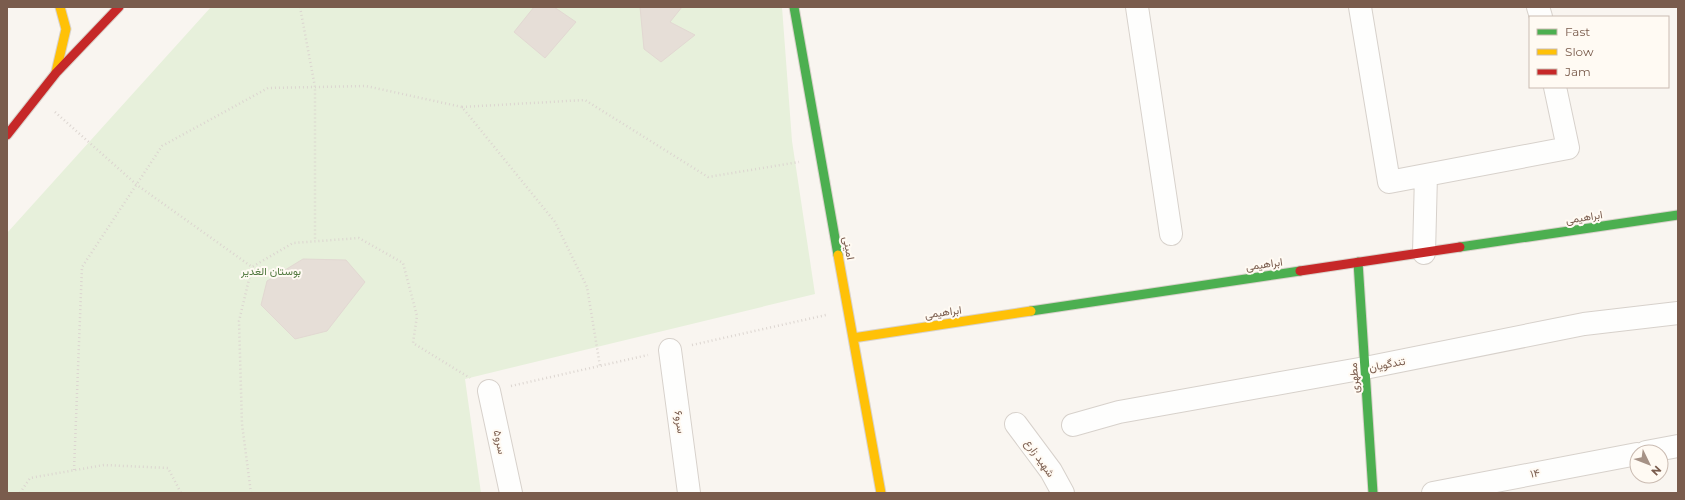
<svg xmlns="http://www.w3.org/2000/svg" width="1685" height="500" viewBox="0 0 1685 500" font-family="Montserrat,Vazirmatn,sans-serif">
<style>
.green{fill:#e7f0db}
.building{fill:#e6ded7;stroke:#e2d8d2}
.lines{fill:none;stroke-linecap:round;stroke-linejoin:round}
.street-casing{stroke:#d7d1cb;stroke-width:24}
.fast-casing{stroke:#d9d2cb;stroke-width:11}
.slow-casing{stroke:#d9d2cb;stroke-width:11}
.jam-casing{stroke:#d9d2cb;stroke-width:11}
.path{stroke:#dcd5d0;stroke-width:2.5;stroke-dasharray:1 3;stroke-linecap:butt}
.street{stroke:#fefefd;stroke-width:22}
.fast{stroke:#4caf50;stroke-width:9}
.slow{stroke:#ffc107;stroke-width:9}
.jam{stroke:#c62828;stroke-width:9}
.labels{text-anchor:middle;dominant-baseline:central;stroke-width:4;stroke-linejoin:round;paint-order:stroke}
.street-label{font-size:11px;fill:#7a5c4d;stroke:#fffaf3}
.park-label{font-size:11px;fill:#537a41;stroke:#fffaf3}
</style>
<rect width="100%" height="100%" fill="#f9f5f0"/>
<!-- green -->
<path class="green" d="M211,7H782L792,141L815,294L465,379L481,493H7V233Z"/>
<!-- building -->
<path class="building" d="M534,7H554L576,22L545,58L514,32Z
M640,7H682L670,22L695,35L661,62L644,49Z
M303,259L346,260L365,282L327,331L295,339L261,305L267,281Z"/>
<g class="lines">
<defs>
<path id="street" d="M1137,7L1171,234
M1360,7L1389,182L1568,148L1555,87
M1538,7L1541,17
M1424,253L1426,175
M670,350L689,493
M489,391L511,493
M1016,424L1051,471L1063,493
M1073,425L1119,412L1365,368L1584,324L1678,313
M1646,452L1678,446
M1433,493L1637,454"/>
<path id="fast" d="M794,7L838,255
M1460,247L1678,215
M1358,262L1373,493
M1031,311L1300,271"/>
<path id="slow" d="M56,72L66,29L60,7
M838,255L881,493
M853,338L1031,311"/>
<path id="jam" d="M7,135L56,73L119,7
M1300,271L1460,247"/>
</defs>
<!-- street casing -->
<use href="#street" class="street-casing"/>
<!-- fast casing -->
<use href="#fast" class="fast-casing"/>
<!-- slow casing -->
<use href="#slow" class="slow-casing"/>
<!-- jam casing -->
<use href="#jam" class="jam-casing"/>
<!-- path -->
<path class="path" d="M300,7L315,87V241
M462,107L585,100L708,177L799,162
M55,112L137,185L252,267L293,243L359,238L403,263L417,316L413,343L470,378
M692,345L826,315
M511,386L648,355
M74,470L82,267L162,146L268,88L366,86L462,107L555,222L587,287L600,366
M20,493L30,478L104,465L168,468L181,493
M251,493L242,424L239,321L252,267"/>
<!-- street -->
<use href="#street" class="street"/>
<!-- fast -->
<use href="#fast" class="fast"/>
<!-- slow -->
<use href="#slow" class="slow"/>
<!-- jam -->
<use href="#jam" class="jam"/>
</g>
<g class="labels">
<!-- street labels -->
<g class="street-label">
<text transform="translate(1584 217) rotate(-9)">ابراهیمی</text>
<text transform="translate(849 248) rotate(80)">امینی</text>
<text transform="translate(1264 264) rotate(-8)">ابراهیمی</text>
<text transform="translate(943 312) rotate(-8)">ابراهیمی</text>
<text transform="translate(1387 364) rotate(-11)">تندگویان</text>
<text transform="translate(1354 378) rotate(-94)">مطهری</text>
<text transform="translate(680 422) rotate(82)">سرو۶</text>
<text transform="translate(500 442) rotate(78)">سرو۵</text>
<text transform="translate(1040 458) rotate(55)">شهید زارع</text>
<text transform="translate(1535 473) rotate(-11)">۱۴</text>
</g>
<!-- park labels -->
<g class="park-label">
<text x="271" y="271">بوستان الغدیر</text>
</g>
</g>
<!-- border -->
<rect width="1685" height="500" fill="none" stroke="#7a5c4d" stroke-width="16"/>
<!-- legend -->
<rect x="1529" y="16" width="140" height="72" fill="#fffaf3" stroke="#cabbb1"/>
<rect x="1537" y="29" width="20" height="6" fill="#4caf50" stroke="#cabbb1"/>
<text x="1565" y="36" font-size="12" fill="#7a5c4d">Fast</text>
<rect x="1537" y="49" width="20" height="6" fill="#ffc107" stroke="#cabbb1"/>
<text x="1565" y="56" font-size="12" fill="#7a5c4d">Slow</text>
<rect x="1537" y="69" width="20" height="6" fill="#c62828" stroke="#cabbb1"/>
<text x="1565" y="76" font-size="12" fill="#7a5c4d">Jam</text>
<!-- north arrow -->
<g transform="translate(1649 464) rotate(133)"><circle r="19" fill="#fffaf3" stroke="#cabbb1"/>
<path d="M0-3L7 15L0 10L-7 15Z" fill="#a69286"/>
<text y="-6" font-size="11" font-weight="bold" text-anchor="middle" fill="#7a5c4d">N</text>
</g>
</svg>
